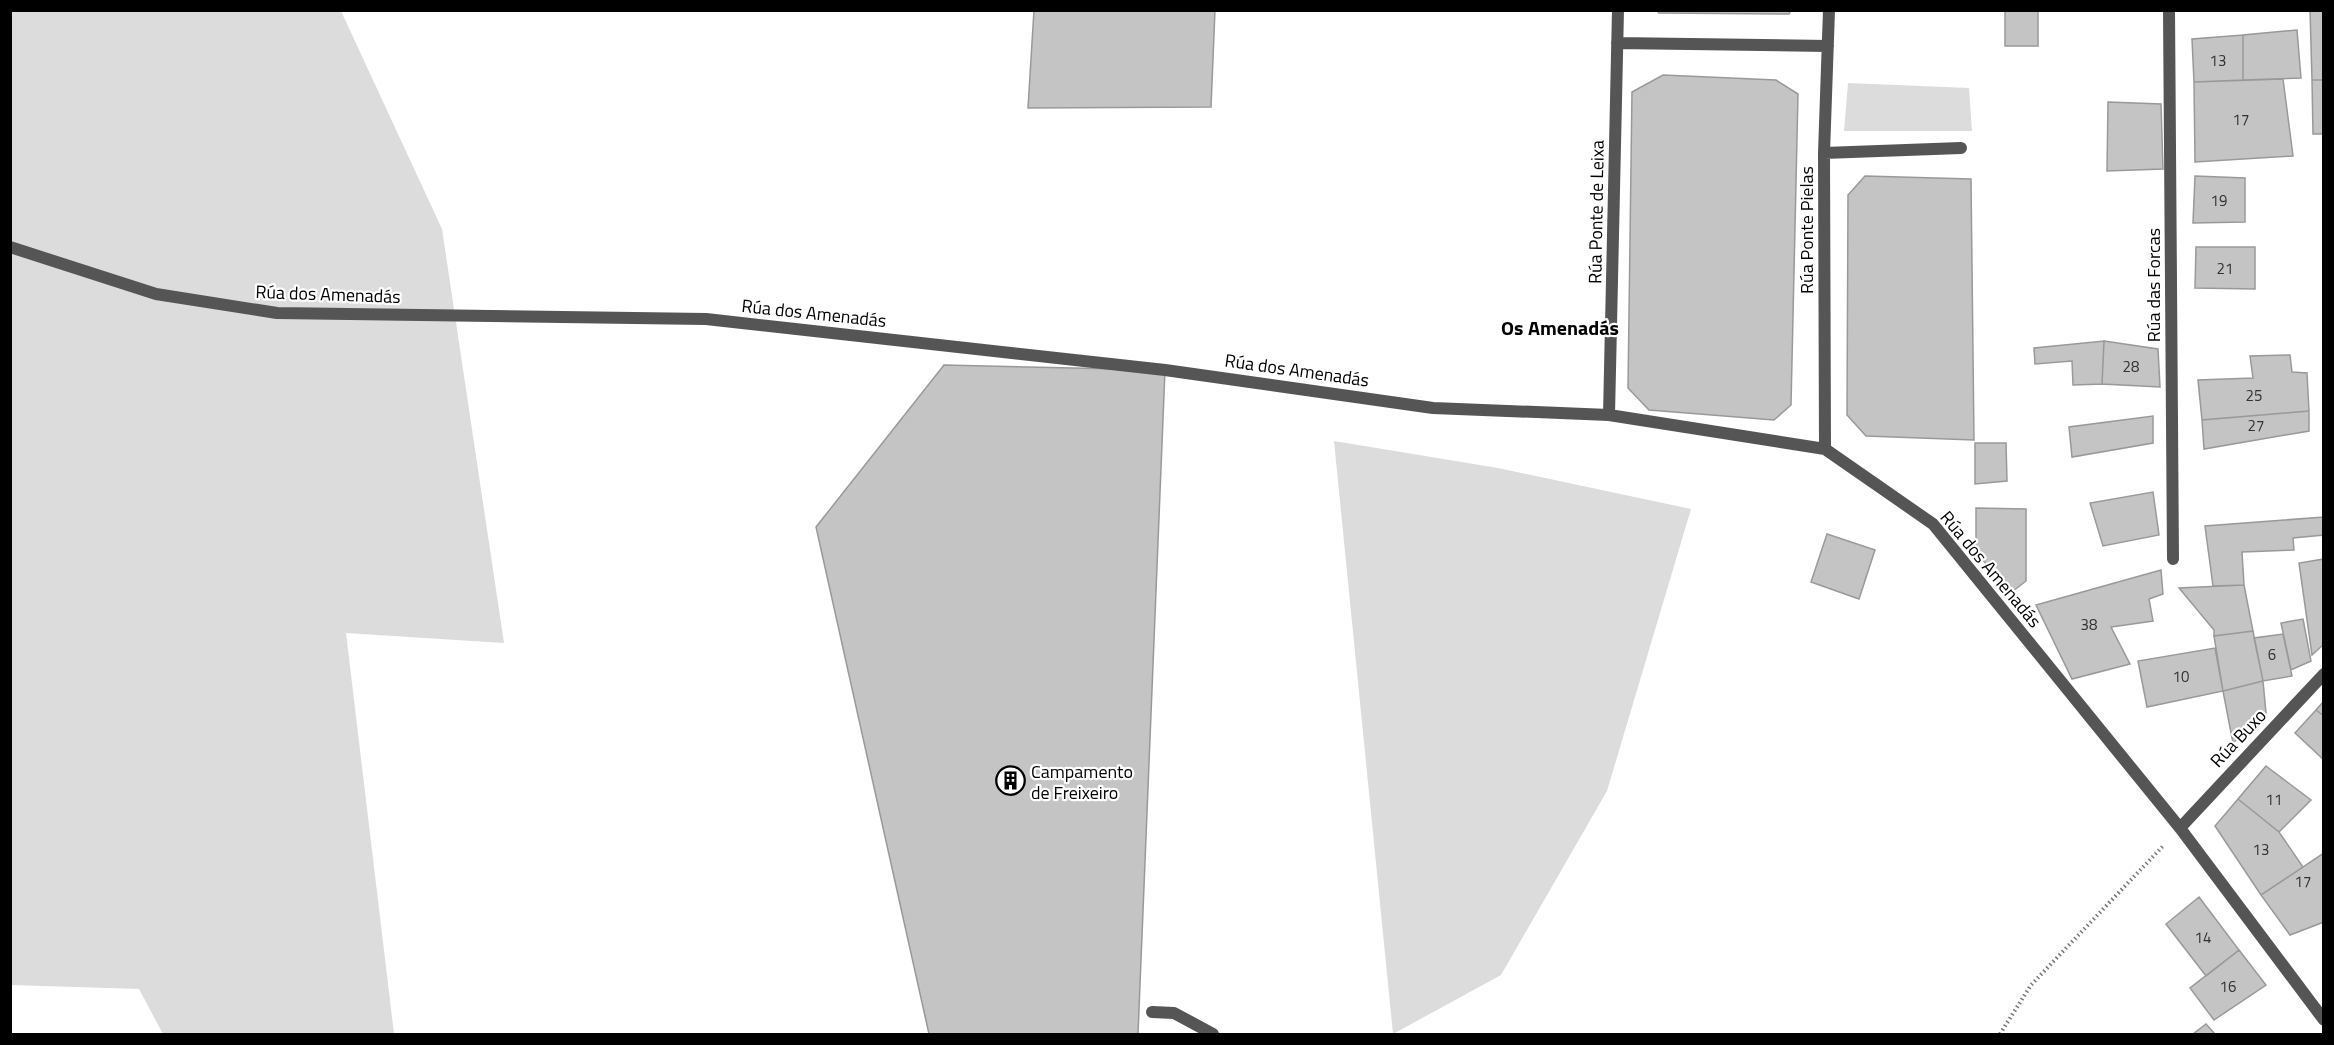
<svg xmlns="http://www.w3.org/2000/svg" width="2334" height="1045" viewBox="0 0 2334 1045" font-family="'Titillium Web',sans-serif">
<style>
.green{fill:#dcdcdc}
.building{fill:#c4c4c4;stroke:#999;stroke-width:1.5}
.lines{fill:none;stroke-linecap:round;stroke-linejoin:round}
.path{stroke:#777;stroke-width:4;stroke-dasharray:1.5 3;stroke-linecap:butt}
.service{stroke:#555;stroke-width:12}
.minor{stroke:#555;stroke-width:12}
.labels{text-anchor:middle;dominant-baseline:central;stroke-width:4.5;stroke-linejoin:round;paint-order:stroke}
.number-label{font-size:15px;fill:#313131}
.street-label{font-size:18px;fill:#000;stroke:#fff}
.poi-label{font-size:18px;fill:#000;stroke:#fff;text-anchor:start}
.neighbourhood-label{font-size:20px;font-weight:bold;fill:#000;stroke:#fff}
</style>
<rect width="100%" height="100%" fill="#fff"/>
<!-- green -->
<path class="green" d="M11,11H341L442,229L504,643L346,633L394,1034H163L139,989L11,985Z
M1848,83L1969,88L1972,131H1844Z
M1334,441L1498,468L1691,509L1607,791L1501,975L1393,1034Z"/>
<!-- building -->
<path class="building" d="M1034,10H1215L1211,107L1028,108Z
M1656,10H1791L1789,14L1659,13Z
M2005,10H2038V46H2005Z
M2310,10H2324V80H2312Z
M2297,30L2301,78L2243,80V35Z
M2243,35V80L2194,82L2192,39Z
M1663,75L1776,80L1798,94L1791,405L1774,420L1649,410L1628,388L1632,92Z
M2283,79L2293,156L2195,162L2194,82Z
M2312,80H2324V134H2313Z
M2108,102L2161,104L2163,169L2107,171Z
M1865,176L1971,179L1974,440L1866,436L1847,415L1848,195Z
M2195,176L2245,178V222L2193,223Z
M2196,247H2255V289L2195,288Z
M2104,341L2158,349L2160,387L2102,384Z
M2104,341L2102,384L2073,385L2072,361L2035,364L2034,348Z
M2290,355L2292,372L2307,373L2309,411L2202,420L2198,380L2253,378L2250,356Z
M944,365L1165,370L1138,1034H929L816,527Z
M2309,411V431L2204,449L2202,420Z
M2153,416V443L2072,457L2069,427Z
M1975,443H2006L2007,481L1975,484Z
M2153,492L2159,535L2103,546L2090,503Z
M1976,508L2026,509V581L2008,595L1976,550Z
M2324,517V535L2293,538L2294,550L2242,552L2244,585L2213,586L2205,526Z
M1827,534L1875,550L1859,599L1811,582Z
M2324,559V644L2312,655L2299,563Z
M2161,570L2163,594L2149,599L2153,621L2111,627L2130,664L2072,679L2036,605Z
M2244,585L2253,631L2214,636V630L2179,588Z
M2303,619L2311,661L2291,670L2281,623Z
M2253,631L2263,681L2223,691L2214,636Z
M2283,634L2292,676L2263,681L2254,638Z
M2215,648L2223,691L2147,707L2138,661Z
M2263,681L2266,713L2233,743L2223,691Z
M2324,701V716L2316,710Z
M2316,710L2324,716V760L2295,733Z
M2266,766L2311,800L2279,832L2238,799Z
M2238,799L2279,832L2303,867L2261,895L2215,826Z
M2324,853V922L2290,935L2261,895Z
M2199,897L2239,950L2206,976L2166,924Z
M2239,950L2266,985L2214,1020L2190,988Z
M2206,1024L2215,1034H2193Z"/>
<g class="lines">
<!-- path -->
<path class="path" d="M2000,1034L2031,985L2164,845"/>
<!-- service -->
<path class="service" d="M10,247L156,294L277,313L706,319L1165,370L1433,408L1609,415"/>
<!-- minor -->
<path class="minor" d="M1618,10L1609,415L1825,449L1933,524L2180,828L2324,1020
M2169,10L2173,559
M1617,43L1828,46
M1824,153L1961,148
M1825,449L1824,153L1829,10
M2180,828L2324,674
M1152,1012L1174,1013L1213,1034"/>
</g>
<!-- icons -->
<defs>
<symbol id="building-ring" viewBox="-11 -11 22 22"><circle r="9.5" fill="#fff" stroke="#000" stroke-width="1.5"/><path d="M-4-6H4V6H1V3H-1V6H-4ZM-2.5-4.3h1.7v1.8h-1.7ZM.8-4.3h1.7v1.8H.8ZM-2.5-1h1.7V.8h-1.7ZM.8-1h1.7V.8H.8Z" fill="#000"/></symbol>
</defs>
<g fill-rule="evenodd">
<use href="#building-ring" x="994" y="764" width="33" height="33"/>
</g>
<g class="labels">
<!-- number labels -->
<g class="number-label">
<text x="2218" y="60">13</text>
<text x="2241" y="119">17</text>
<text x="2219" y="200">19</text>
<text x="2225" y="268">21</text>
<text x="2131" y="366">28</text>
<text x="2254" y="395">25</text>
<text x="2256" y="425">27</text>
<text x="2089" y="624">38</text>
<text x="2272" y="654">6</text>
<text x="2181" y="676">10</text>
<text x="2274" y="799">11</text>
<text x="2261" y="849">13</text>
<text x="2303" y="881">17</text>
<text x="2203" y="937">14</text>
<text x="2228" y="986">16</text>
</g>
<!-- street labels -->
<g class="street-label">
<text transform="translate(1596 212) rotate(-89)">Rúa Ponte de Leixa</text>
<text transform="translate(1806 230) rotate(-90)">Rúa Ponte Pielas</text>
<text transform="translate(2153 285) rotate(-90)">Rúa das Forcas</text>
<text transform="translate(328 294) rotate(2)">Rúa dos Amenadás</text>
<text transform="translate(814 313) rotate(6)">Rúa dos Amenadás</text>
<text transform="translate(1297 370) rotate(8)">Rúa dos Amenadás</text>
<text transform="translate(1991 569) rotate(50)">Rúa dos Amenadás</text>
<text transform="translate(2238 738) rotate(-47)">Rúa Buxo</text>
</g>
<!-- poi labels -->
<g class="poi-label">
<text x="1031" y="771">Campamento<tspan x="1031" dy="21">de Freixeiro</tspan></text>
</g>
<!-- neighbourhood labels -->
<g class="neighbourhood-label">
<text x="1560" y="327">Os Amenadás</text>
</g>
</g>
<!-- border -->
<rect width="2334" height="1045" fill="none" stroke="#000000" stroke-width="24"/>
</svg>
